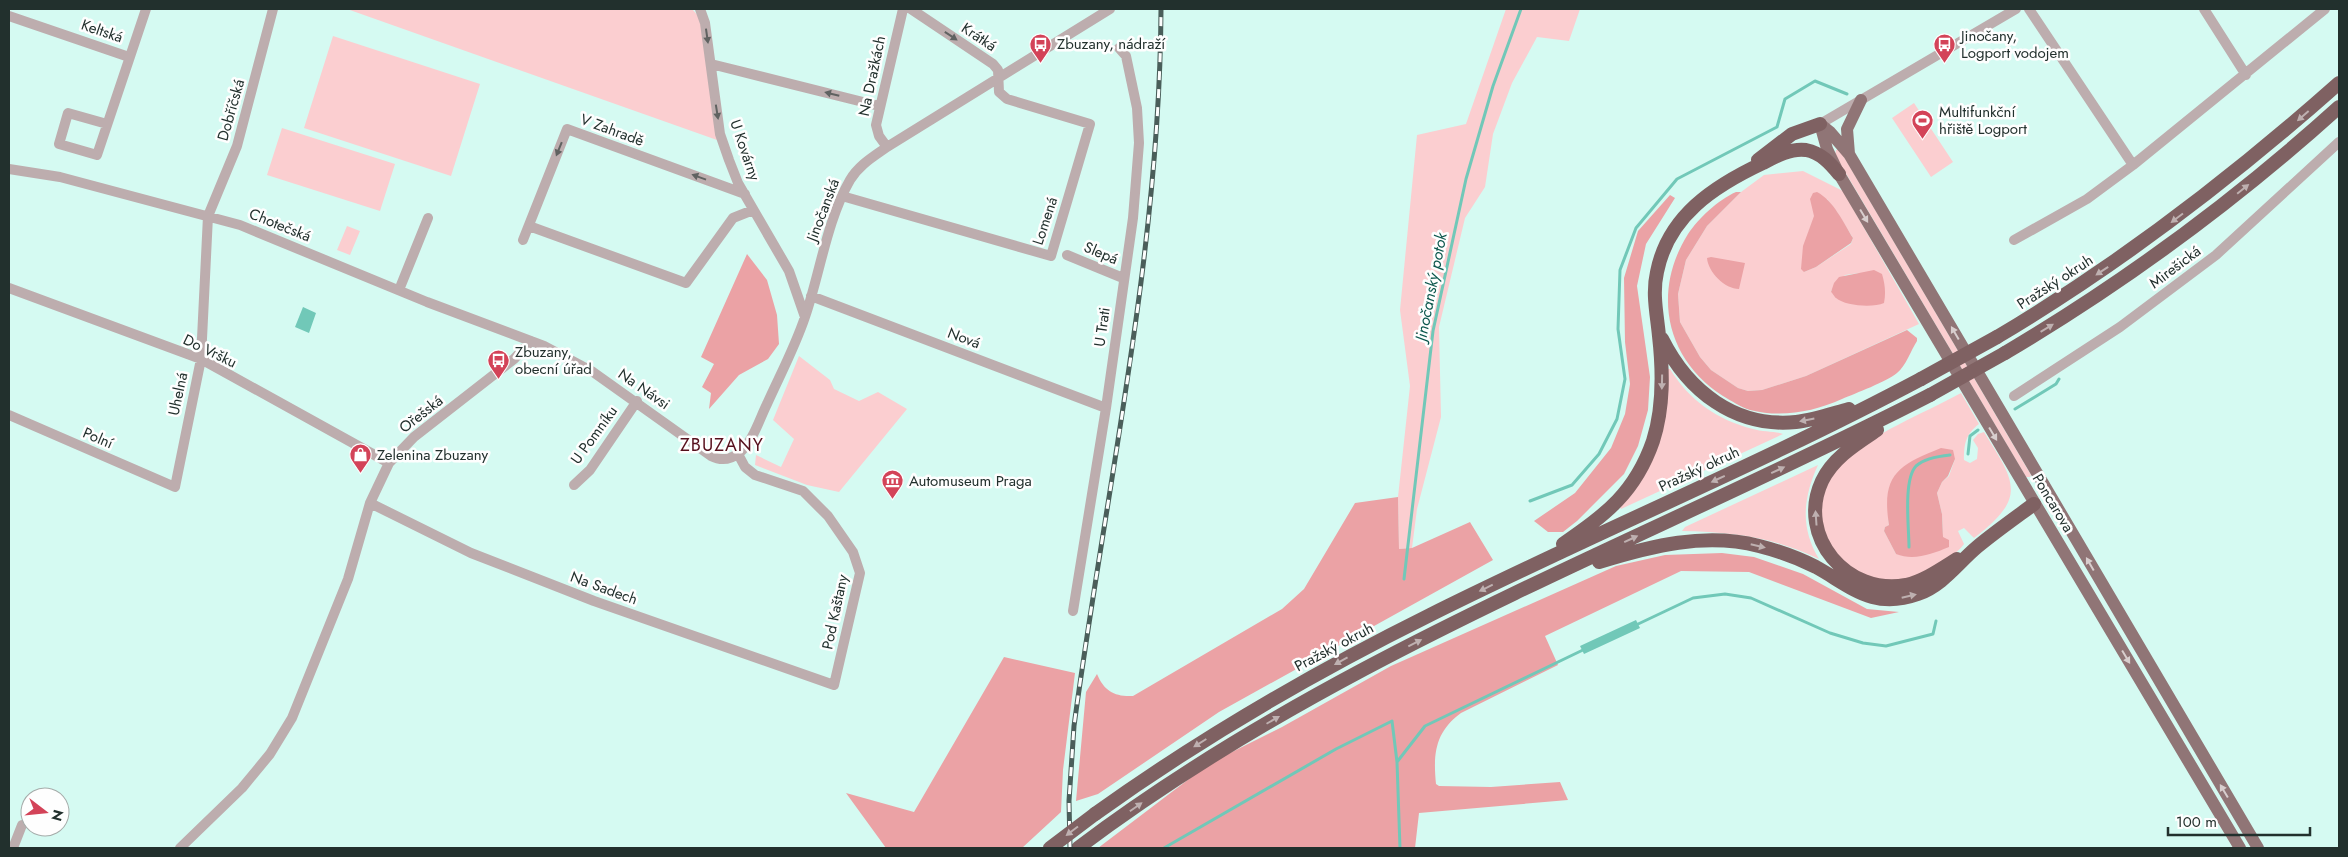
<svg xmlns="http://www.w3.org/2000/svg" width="2348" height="857" viewBox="0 0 2348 857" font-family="Jost,sans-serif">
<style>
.green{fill:#fbced0;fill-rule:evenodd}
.forest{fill:#eba2a5}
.water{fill:#71c8b8}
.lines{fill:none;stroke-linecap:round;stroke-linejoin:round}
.stream{stroke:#71c8b8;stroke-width:3}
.minor{stroke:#bdadae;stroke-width:10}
.major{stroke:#907576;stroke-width:12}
.highway{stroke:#7f6162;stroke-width:14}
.rail-casing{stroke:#4a5e5a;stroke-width:5}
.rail{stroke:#fefefe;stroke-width:3;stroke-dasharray:9;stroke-linecap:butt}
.highway-bridge{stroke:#7f6162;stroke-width:14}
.oneway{fill:#606261}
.oneway2{fill:#beb0b0}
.oneway3{fill:#d8cece}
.labels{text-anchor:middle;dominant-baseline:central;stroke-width:5;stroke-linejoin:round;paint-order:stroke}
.street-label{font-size:15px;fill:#22302d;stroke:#fefefe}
.poi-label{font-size:15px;fill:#22302d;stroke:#fefefe;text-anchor:start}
.water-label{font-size:16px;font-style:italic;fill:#0c574d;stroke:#fefefe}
.quarter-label{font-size:18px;letter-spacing:1px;fill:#550f1c;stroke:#fefefe}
</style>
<rect width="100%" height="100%" fill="#d5faf2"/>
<!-- green -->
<path class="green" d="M347,9H692L701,19L717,140Z
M1506,9H1580L1569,41L1537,37L1512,83L1493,134L1485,187L1465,218L1439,327L1441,417L1417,509L1412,548L1399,549L1398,497L1410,386L1400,310L1417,135L1466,124Z
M333,36L480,84L451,176L304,128Z
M1914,103L1953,162L1931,177L1892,118Z
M282,128L395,164L380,211L267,175Z
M1836,150H1840L2031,475L2030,477H2026L1835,155Z
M1803,171L1843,191L1919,324L1806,376L1762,390L1748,391L1738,388L1711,370L1700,357L1680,322L1678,294L1686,260L1707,226L1741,192L1764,175ZM1827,199L1837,212L1853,238L1851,244L1816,267L1804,272C1806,238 1806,227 1827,199ZM1859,273L1877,305C1861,304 1841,306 1831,291L1845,275Z
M347,226L360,231L350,255L337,250Z
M799,356L830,380L834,389L859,401L878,392L907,409L839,492L807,485L755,465L756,455L781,467L794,439L773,420Z
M1668,369H1670C1689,400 1717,420 1753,429C1762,432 1775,431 1783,434L1621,509L1620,507L1631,495Z
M1961,393L1979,424C1966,434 1964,443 1964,460L1970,463L1977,459L1978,448L1973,440L1978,434L1984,432C2015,482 2028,497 1974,538L1964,528L1958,531L1964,544C1957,554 1942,562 1930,568C1923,572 1914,578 1906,580C1842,592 1792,513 1840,465C1873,432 1921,415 1961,393ZM1955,459L1949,476L1942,482L1937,493L1942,514L1943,537L1896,554L1884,531L1885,527L1889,525L1888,514L1889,487Z
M1818,465C1803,498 1800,528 1819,559C1773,537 1733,532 1682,531L1685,527Z"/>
<!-- forest -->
<path class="forest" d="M1736,192H1741L1707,226L1686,260L1678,294L1680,322L1700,357L1711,370L1738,388L1748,391L1762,390L1806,376L1907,330L1917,338V341C1911,350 1906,366 1897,373C1886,382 1856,393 1842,399C1813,412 1781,418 1750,410C1740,407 1732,401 1723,396C1665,359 1652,291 1688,234C1699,218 1718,200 1736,192Z
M1817,192C1834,201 1843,222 1853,238L1851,243L1816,267L1804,272L1801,269L1803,246L1814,216L1810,199L1813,193Z
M1670,195L1675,198L1646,244L1637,286L1650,377L1648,410L1638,446L1624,474L1577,521L1563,532H1548L1534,521L1575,493L1611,448L1625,414L1630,384L1625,342L1624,278L1638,231Z
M747,254L767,280L777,315L779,344L768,359L739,375L709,409L711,393L702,387L714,364L701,357Z
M1711,257L1745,263L1739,289C1725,289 1708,272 1707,258Z
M1874,270L1882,274C1885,284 1886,293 1884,303C1873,308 1845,306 1836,298C1835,298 1832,292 1831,292L1834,283L1839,277Z
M1941,448L1953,450L1955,459L1948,476L1942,482L1937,493L1942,514L1943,537L1949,540V547C1932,554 1914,561 1896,554L1884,531L1885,527L1889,525C1881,475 1898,465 1941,448Z
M1398,497L1399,549L1412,548L1470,522L1493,560L1219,712L1098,794L1076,801L1086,692L1097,674C1104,691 1115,697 1133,696L1282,609L1304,589L1355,503Z
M1722,553L1754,557L1803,574L1867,609L1899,612L1871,618L1749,572L1681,571L1545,636L1558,665L1461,713C1435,732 1433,754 1436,784L1439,786L1491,787L1560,782L1568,800L1419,813L1415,848H1098L1210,763L1282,727L1391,666L1616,566L1665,555Z
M1004,657L1075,673L1063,770L1061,812L1022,848H886L846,793L914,812Z"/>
<!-- water -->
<path class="water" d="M303,307L316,313L309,333L295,327Z
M1636,620L1640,628L1584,654L1580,646Z"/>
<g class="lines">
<!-- stream -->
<path class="stream" d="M2015,409L2056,384L2059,379
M1968,454L1970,436L1978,430
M1530,501L1572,485L1599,454L1617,419L1625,379L1618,329L1620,270L1636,228L1677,179L1777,127L1785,99L1815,81L1847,94
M1909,547C1909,528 1903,480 1916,466C1924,459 1940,456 1950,455
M1404,579L1433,331L1466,179L1493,86L1521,9
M1636,625L1693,598L1725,594L1751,598L1830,633L1863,643L1886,646L1933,634L1936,621
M1397,762L1425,726L1585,649
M1164,848L1336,749L1392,721L1397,762L1400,848"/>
<!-- minor -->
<path class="minor" d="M700,9L705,23L720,134L729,160L738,183L789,271L805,317
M2204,9L2246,75
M9,16L129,57
M711,64L879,106
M107,124L68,113L59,144L97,155L146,9
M1820,124L2016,9
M887,147L879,136L876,125L903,9
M2133,165L2325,9
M9,169L60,177L240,225L427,302L544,346L593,372L711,456C721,461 730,460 739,453C753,442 759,420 767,404C780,375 795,347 805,317C820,273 827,220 850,180C859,165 873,157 887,147L1110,9
M842,196L1051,256L1090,124L1007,99L999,92L998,70L993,64L911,9
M529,226L686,283L733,218L753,210
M523,240L567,129L745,194
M2014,240L2087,199L2133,165L2029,9
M1067,255L1123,278
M9,288L201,359L389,463
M399,290L428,218
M811,296L1106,408
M2014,396L2120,327L2216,255L2339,142
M9,415L175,487L201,359L208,216L237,146L273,9
M574,485L590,470L637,401
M370,503L471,553L594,601L834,685L860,573L853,552L828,516L803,491L755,475L745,467L738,454
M1073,611L1106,408L1133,218L1139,143L1137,108L1126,56L1119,48
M13,848L22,825
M180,848L242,788L270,754L292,718L348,579L370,503L389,463L414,437L514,359L531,341"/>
<!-- major -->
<path class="major" d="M1820,124L1830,132L1849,154L2258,848
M1820,124L1827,149L1839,174L2240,848
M1849,154L1847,129L1861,100"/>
<!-- highway -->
<path class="highway" d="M1758,160L1792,134L1820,124
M1997,337C2120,264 2232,178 2339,83
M1662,339C1688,391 1735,428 1796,422C1814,420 1831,414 1849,409
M2005,353C2125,282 2236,200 2339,107
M1877,430C1856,444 1833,458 1822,481C1796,537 1848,596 1906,585C1924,581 1941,569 1957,559
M1563,544C1606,514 1635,493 1653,441C1664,407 1663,371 1659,336C1657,314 1652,294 1657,272C1668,216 1714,186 1763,163C1776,156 1791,148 1806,150C1821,153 1830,163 1839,174
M1599,562C1651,546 1705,532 1759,546C1779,551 1798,558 1816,567C1852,587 1873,610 1918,594C1943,585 1957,564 1977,547C1995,532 2015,518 2034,504
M1095,814C1201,738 1313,673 1430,615C1592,534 1761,464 1921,379
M1078,848C1336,653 1644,542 1930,395"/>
<defs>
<path id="rail" d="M1070,848L1069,801L1074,726C1106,488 1160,249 1161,9"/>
</defs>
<!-- rail casing -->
<use href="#rail" class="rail-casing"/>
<!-- rail -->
<use href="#rail" class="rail"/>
<!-- highway-bridge -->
<path class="highway-bridge" d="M1921,379L1997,337
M1930,395L2005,353
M1050,848L1095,814"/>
</g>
<!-- one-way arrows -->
<defs><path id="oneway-solid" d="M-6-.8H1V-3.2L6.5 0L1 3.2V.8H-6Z" transform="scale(1.25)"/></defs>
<g class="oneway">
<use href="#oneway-solid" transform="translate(707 36) rotate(82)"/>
<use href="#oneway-solid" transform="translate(951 36) rotate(34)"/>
<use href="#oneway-solid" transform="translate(832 94) rotate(-166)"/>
<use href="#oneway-solid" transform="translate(717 112) rotate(81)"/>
<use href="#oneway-solid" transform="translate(559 149) rotate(112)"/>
<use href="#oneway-solid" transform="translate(699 177) rotate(-160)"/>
</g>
<g class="oneway2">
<use href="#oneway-solid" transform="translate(2303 116) rotate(139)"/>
<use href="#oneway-solid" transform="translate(2243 189) rotate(-39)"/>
<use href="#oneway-solid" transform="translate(2177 218) rotate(143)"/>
<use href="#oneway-solid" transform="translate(2102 271) rotate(146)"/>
<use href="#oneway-solid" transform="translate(2047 328) rotate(-31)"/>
<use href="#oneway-solid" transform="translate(1662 382) rotate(91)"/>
<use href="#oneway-solid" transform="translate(1807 420) rotate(169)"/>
<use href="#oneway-solid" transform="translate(1778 470) rotate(-25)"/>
<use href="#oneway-solid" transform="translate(1718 479) rotate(155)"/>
<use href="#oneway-solid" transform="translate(1816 518) rotate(-94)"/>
<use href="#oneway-solid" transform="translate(1631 539) rotate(-25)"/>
<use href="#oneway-solid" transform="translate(1758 546) rotate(13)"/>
<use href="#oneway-solid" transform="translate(1486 588) rotate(154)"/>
<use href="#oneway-solid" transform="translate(1909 596) rotate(-13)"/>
<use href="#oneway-solid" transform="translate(1415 643) rotate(-27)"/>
<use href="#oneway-solid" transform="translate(1341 661) rotate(151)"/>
<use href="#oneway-solid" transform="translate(1273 720) rotate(-30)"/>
<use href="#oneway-solid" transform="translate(1200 743) rotate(148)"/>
<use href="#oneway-solid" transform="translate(1136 807) rotate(-35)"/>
<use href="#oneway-solid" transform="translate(1072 831) rotate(143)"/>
</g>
<g class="oneway3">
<use href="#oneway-solid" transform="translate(1864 216) rotate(59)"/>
<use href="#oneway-solid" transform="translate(1955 333) rotate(-120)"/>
<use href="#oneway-solid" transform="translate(1993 434) rotate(59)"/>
<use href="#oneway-solid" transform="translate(2090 564) rotate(-120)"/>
<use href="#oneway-solid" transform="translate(2126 657) rotate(59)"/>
<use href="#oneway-solid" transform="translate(2224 791) rotate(-121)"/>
</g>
<!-- icons -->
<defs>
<symbol id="bus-pin" viewBox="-11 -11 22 30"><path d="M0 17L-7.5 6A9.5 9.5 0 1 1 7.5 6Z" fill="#d34358" stroke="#fefefe"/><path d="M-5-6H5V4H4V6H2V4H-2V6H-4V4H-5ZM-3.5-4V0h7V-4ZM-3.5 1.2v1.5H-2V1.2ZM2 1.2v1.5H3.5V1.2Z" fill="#fff"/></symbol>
<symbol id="stadium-pin" viewBox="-11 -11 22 30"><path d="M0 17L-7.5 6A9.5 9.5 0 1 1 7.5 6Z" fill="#d34358" stroke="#fefefe"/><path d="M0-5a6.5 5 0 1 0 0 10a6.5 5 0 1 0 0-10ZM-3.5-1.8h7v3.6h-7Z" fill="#fff"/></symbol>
<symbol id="shop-pin" viewBox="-11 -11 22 30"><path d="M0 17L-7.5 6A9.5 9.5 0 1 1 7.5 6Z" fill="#d34358" stroke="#fefefe"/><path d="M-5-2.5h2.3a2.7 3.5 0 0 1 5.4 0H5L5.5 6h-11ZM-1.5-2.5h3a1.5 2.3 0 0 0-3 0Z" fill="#fff"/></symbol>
<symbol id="museum-pin" viewBox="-11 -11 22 30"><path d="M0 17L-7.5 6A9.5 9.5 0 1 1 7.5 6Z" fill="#d34358" stroke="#fefefe"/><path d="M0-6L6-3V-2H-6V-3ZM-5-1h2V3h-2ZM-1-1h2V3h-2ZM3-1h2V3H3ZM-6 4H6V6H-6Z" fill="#fff"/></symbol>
</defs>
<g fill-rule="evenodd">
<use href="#bus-pin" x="1028" y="32" width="25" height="34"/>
<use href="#bus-pin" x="1932" y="32" width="25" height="34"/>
<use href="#stadium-pin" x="1910" y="108" width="25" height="34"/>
<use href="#bus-pin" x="486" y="348" width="25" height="34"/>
<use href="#shop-pin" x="348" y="442" width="25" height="34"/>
<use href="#museum-pin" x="880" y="468" width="25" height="34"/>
</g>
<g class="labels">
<!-- street labels -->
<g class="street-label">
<text transform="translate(102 31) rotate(19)">Keltská</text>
<text transform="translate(979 37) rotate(34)">Krátká</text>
<text transform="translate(872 76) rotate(-78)">Na Dražkách</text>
<text transform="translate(231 110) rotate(-74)">Dobříčská</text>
<text transform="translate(612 130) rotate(20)">V Zahradě</text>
<text transform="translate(745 150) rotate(71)">U Kovárny</text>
<text transform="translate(823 210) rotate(-69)">Jinočanská</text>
<text transform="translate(1045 221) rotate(-72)">Lomená</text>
<text transform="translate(280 225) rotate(22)">Chotečská</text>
<text transform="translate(1101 253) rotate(23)">Slepá</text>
<text transform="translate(2175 267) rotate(-37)">Mirešická</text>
<text transform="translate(2055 282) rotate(-33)">Pražský okruh</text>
<text transform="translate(1102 327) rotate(-82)">U Trati</text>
<text transform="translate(964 338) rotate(21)">Nová</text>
<text transform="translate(210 351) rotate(26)">Do Vršku</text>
<text transform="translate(644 389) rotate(35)">Na Návsi</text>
<text transform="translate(178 394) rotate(-78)">Uhelná</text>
<text transform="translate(421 414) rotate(-38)">Ořešská</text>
<text transform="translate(594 435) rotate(-54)">U Pomníku</text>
<text transform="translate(98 438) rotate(23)">Polní</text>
<text transform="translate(1699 469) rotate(-25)">Pražský okruh</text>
<text transform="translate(2053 503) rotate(59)">Poncarova</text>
<text transform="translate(604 588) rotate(20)">Na Sadech</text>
<text transform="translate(835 612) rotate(-78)">Pod Kaštany</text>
<text transform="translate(1334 647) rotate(-28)">Pražský okruh</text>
</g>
<!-- poi labels -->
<g class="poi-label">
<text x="1961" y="36">Jinočany,<tspan x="1961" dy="17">Logport vodojem</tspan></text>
<text x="1057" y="44">Zbuzany, nádraží</text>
<text x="1939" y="112">Multifunkční<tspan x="1939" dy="17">hřiště Logport</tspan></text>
<text x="515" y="352">Zbuzany,<tspan x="515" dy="17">obecní úřad</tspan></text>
<text x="377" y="455">Zelenina Zbuzany</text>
<text x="909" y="481">Automuseum Praga</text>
</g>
<!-- water labels -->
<g class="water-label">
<text transform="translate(1431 287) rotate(-79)">Jinočanský potok</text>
</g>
<!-- quarter labels -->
<g class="quarter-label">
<text x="722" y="445">ZBUZANY</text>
</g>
</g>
<!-- border -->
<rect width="2348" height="857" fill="none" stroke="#22302d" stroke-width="20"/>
<!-- north arrow -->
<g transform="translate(45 812) rotate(106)"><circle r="24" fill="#fefefe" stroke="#a6acaa"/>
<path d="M0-4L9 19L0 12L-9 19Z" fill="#d34358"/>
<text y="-8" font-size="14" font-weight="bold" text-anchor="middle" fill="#22302d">N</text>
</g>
<!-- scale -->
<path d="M2168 827v8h142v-8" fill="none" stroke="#22302d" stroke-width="2.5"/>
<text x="2176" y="827" font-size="15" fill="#22302d" stroke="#fefefe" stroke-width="4" paint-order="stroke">100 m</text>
</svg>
